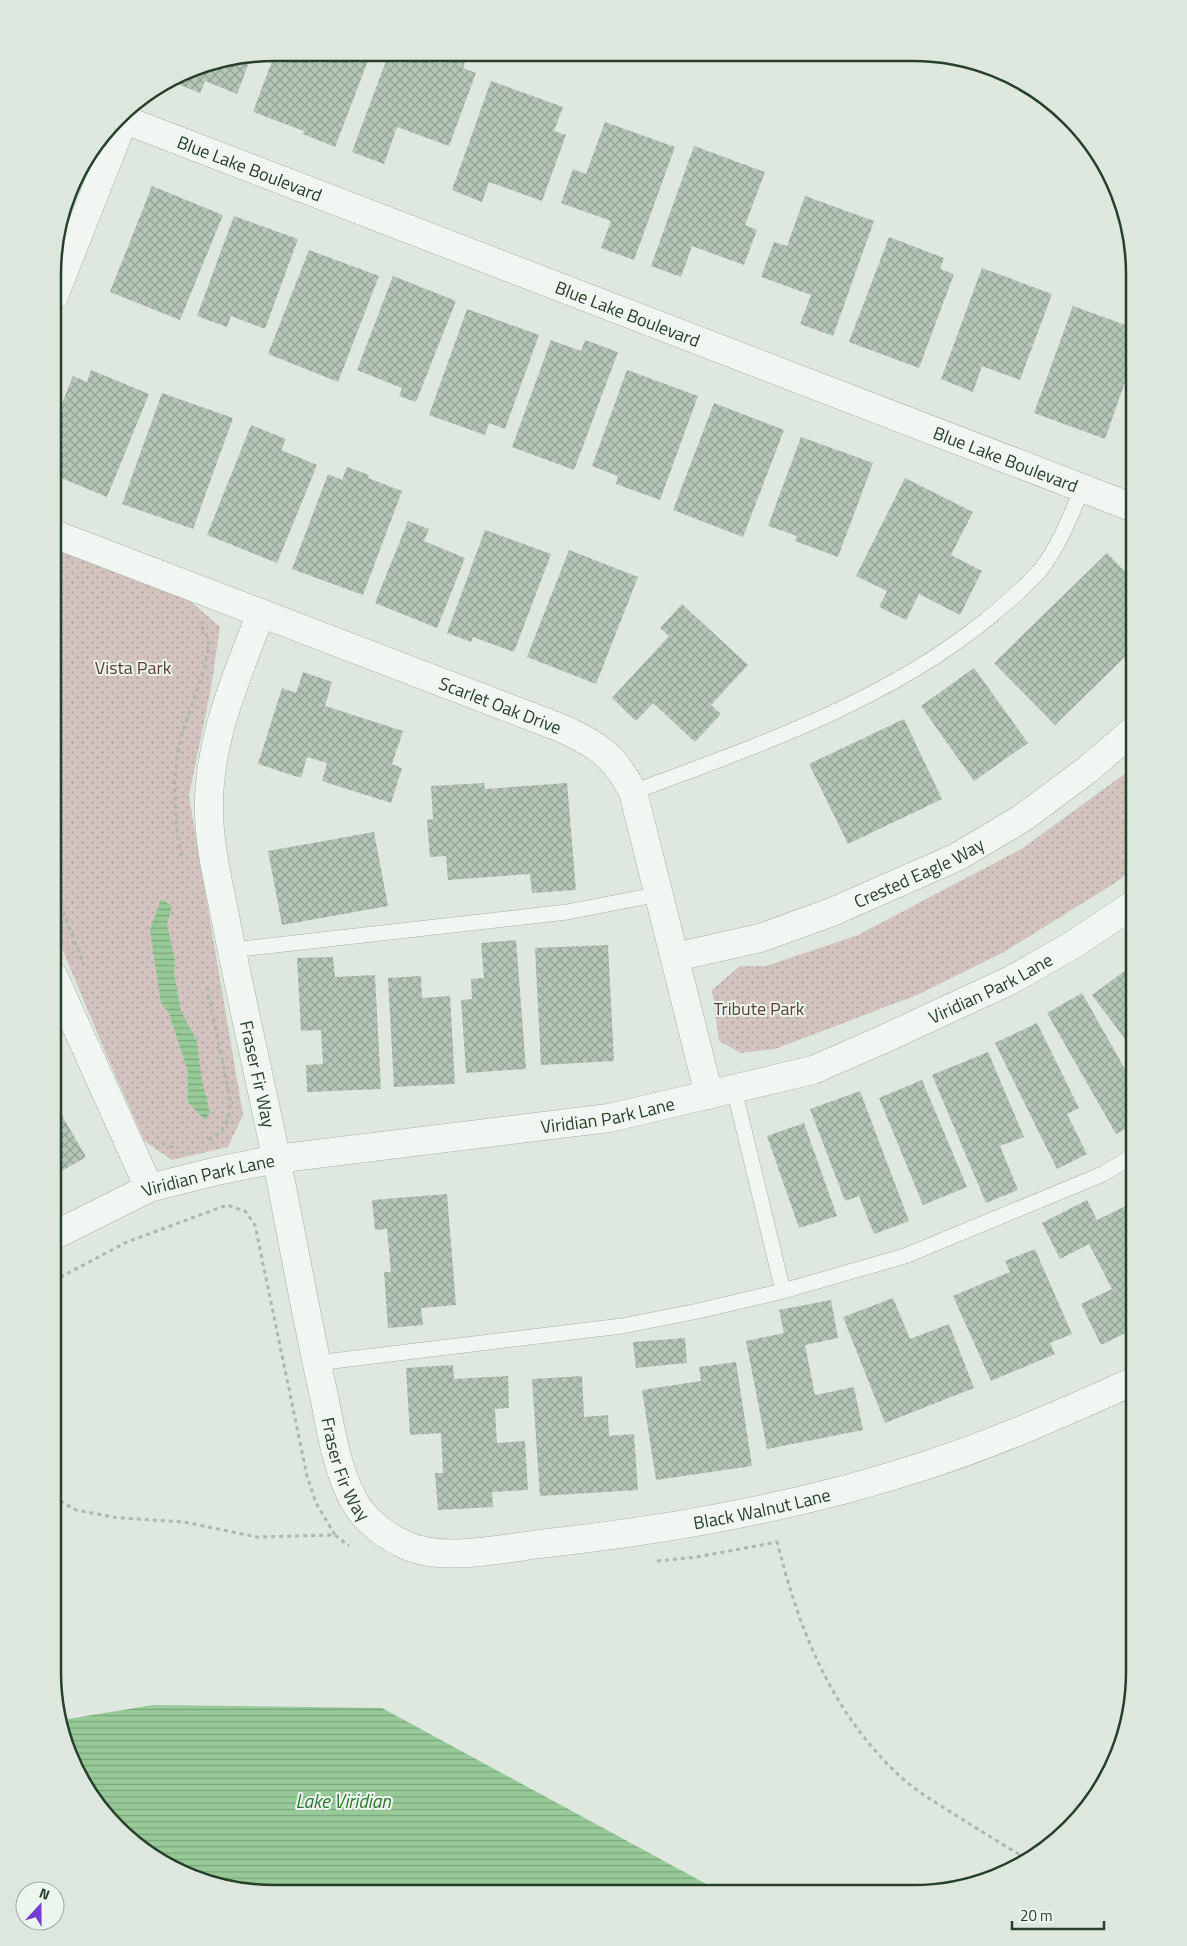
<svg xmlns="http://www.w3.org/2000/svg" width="1187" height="1946" viewBox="0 0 1187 1946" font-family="'Titillium Web',sans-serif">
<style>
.park{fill:url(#park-dots)}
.water{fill:url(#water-rules)}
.building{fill:url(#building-cross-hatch)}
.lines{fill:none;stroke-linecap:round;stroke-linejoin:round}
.service-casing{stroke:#a3b2a5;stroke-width:16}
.minor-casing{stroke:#a3b2a5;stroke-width:29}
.tertiary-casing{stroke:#a3b2a5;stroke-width:29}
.path{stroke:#acb8ae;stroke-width:3;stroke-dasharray:4 4;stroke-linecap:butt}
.service{stroke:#f1f6f2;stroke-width:15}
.minor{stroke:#f1f6f2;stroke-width:28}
.tertiary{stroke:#f1f6f2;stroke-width:28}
.labels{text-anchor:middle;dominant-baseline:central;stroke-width:4;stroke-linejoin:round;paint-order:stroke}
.street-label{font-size:18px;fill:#27402a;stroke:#edf6ee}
.park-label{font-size:18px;fill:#5c4033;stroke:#edf6ee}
.water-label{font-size:19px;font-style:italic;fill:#2f7533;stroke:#edf6ee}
.rim{fill:none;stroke:#27402a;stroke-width:2.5}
</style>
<defs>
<pattern id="park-dots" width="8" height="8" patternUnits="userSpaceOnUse" patternTransform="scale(1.25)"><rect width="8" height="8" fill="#d2c3bf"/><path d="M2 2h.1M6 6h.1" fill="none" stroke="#aaa09b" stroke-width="1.8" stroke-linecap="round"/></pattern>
<pattern id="water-rules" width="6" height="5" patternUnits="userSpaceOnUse" patternTransform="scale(1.25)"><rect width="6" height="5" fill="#97ca98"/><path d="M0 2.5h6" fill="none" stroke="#7ba57c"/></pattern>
<pattern id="building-cross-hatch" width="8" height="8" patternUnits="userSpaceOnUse" patternTransform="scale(1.25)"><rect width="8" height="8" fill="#b5c5b7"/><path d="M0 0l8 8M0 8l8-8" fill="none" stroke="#93a195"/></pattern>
</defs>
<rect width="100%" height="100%" fill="#dee8df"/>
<!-- park -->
<path class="park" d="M54,548L180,592L220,627L211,688L189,796L243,1115L228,1147L172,1160L140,1138L144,1140L112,1068L53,927Z
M1134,767V868L1115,883L1004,952L917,995L775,1049L741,1053L719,1041L712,990L740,966H766L858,935L1023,848Z"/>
<!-- water -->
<path class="water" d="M161,899L172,906L167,924L175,960L174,974L181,1011L197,1041L202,1081L210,1112L205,1120L188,1102V1072L169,1013L161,1003L150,930Z
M153,1705L382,1708L723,1893L246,1892L190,1877L139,1848L98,1807L69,1756L62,1720Z"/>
<!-- building -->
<path class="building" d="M275,53H371L335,147L303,134L304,131L253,112Z
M389,53H467L468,54L463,68L476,73L449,146L397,127L384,164L352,152Z
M251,57L237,94L205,81L200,93L170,81L190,69Z
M491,81L563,107L554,131L566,135L542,201L489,182L482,202L452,190Z
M605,122L675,147L634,260L601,248L611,221L561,203L573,169L586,174Z
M694,146L765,172L745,225L757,230L744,265L692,246L681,277L651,266Z
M152,186L223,215L180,320L110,292Z
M805,196L874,221L833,336L800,324L811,295L761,277L774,242L787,246Z
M234,216L298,239L265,329L231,316L227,327L197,316Z
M889,237L944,258L940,269L954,274L919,368L849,342Z
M309,250L379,276L338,382L268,354Z
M982,268L1052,294L1020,380L982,366L973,392L941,379Z
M393,276L456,301L416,402L399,396L402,388L357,370Z
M1073,306L1134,328V356L1105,439L1034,413Z
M467,309L539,335L505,429L489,423L485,435L429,415Z
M551,340L581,351L585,340L618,352L574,470L512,447Z
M91,370L149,394L107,497L54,475V423L73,376L87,382Z
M627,370L698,396L660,500L616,484L618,476L592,466Z
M162,393L233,418L193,529L122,504Z
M714,403L784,430L743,537L673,510Z
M251,425L286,439L281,450L317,465L277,563L207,535Z
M801,437L873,463L838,557L795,541L797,536L768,526Z
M347,467L369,475L368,478L402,491L363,595L292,569L328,474L342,480Z
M905,478L973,512L951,555L982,571L960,615L919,594L906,620L879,607L887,591L856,576Z
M408,521L429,529L424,541L465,558L437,628L375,603Z
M485,530L551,554L514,652L473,637L471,642L447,633Z
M569,550L638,577L596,684L527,657Z
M1107,553L1134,581V648L1055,725L994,663Z
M682,604L748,665L711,705L721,714L695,742L653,703L636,721L612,698L669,636L660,628Z
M974,668L1028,743L974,781L921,706Z
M303,672L332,682L325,706L403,731L392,764L402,768L391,803L322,781L327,763L307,757L301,778L258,764L282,688L296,693Z
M904,719L942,799L848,844L809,764Z
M484,783L485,789L567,783L576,890L532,893L530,874L448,880L446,856L430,857L427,820L433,819L431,786Z
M374,832L388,906L282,925L268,851Z
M516,940L526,1069L466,1073L461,1000L472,999L471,979L484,978L481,943Z
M608,945L614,1061L541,1065L535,948Z
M333,957L335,977L375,975L381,1089L307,1092L306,1065L323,1064L321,1030L301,1031L297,958Z
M1134,964V1051L1092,995Z
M421,976L422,998L450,996L455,1084L394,1087L388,978Z
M1082,993L1134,1085V1124L1116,1134L1047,1013Z
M1037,1023L1079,1108L1067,1114L1087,1154L1057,1169L995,1043Z
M988,1052L1024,1137L1000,1146L1018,1190L986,1203L932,1075Z
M922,1080L967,1187L923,1205L879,1098Z
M860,1091L909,1221L874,1234L859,1196L845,1201L810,1109Z
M53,1100L86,1157L53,1176Z
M804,1123L837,1216L799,1228L767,1136Z
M447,1194L456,1305L421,1308L423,1325L388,1328L384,1272H391L387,1229L375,1230L372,1200Z
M1087,1200L1097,1220L1134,1202V1329L1101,1345L1081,1304L1112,1289L1089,1244L1060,1259L1042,1223Z
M1035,1249L1072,1334L1050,1343L1055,1354L991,1381L953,1296L1010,1272L1005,1261Z
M893,1298L910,1339L949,1324L974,1388L885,1423L843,1317Z
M831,1300L838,1338L805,1345L815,1395L854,1387L863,1430L767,1449L746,1341L784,1333L779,1310Z
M685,1338L687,1363L636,1368L633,1342Z
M736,1362L752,1466L656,1480L642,1390L701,1381L699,1367Z
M453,1365L454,1379L508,1376L509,1408L495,1409L497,1443L525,1441L528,1490L492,1492L493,1507L438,1510L435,1473H443L441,1433L410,1435L406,1368Z
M582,1376L584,1417L608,1415L609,1436L634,1434L638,1490L540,1496L532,1379Z"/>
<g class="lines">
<defs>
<path id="service" d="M633,792C756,746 883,703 986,620C1004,605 1030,584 1044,565C1061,542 1071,514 1083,487
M232,950L567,912L660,894
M734,1089L783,1291
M316,1363L622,1326L698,1311L783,1291L905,1256L1103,1174L1134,1155"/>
<g id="minor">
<path id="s1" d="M120,118L1134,508"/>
<path d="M54,296L124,119"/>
<path id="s2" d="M54,534L561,728C598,745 614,755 633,792L709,1095"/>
<path id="s3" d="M261,613C236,679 207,741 209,814C210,851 220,889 227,926C242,1003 260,1080 276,1157C292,1236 306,1317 324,1396C331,1430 336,1466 352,1497C363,1520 386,1537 410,1547C445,1561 502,1549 539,1544C670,1530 799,1507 924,1466C996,1443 1065,1412 1134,1381"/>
<path id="s4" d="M675,957L760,938L832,912L957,857L1021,819L1087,770L1134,730"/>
<path d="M53,975L149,1188"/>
</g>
<g id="tertiary">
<path id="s5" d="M53,1236L149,1188L217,1171L276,1159L609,1118L813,1070L884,1039L1011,980L1071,946L1134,904"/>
</g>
</defs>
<!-- service casing -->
<use href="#service" class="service-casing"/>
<!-- minor casing -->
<use href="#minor" class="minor-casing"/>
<!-- tertiary casing -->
<use href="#tertiary" class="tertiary-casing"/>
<!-- path -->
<path class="path" d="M181,856C174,820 172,778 180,742C185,718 212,660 208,639C206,633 201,627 199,622
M54,889L84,965
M207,987L230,1098C230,1119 227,1130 207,1141
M162,1143L177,1149
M53,1281L127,1242L227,1205L245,1211L255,1225L307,1476L316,1503L335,1535
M53,1497L76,1510L119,1518L184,1522L257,1537L335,1535L349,1546
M777,1541C799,1631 833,1716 903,1779C924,1797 950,1811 973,1826C991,1837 1009,1849 1028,1859
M657,1561L697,1557L777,1542"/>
<!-- service -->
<use href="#service" class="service"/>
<!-- minor -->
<use href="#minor" class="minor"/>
<!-- tertiary -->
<use href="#tertiary" class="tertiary"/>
</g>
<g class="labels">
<!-- street labels -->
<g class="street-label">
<text stroke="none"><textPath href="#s1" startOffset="139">Blue Lake Boulevard</textPath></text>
<text stroke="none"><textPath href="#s1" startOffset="544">Blue Lake Boulevard</textPath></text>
<text stroke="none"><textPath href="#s1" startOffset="949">Blue Lake Boulevard</textPath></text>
<text stroke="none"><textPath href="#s2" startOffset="478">Scarlet Oak Drive</textPath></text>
<text stroke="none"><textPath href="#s4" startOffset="259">Crested Eagle Way</textPath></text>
<text stroke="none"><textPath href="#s5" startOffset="978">Viridian Park Lane</textPath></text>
<text stroke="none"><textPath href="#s3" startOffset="474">Fraser Fir Way</textPath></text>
<text stroke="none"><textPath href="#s5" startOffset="572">Viridian Park Lane</textPath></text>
<text stroke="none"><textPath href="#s5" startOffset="168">Viridian Park Lane</textPath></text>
<text stroke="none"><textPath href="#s3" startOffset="879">Fraser Fir Way</textPath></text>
<text stroke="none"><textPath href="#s3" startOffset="1342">Black Walnut Lane</textPath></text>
</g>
<!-- park labels -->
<g class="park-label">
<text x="133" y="667">Vista Park</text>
<text x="759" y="1008">Tribute Park</text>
</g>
<!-- water labels -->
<g class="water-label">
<text x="343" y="1800">Lake Viridian</text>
</g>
</g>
<!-- crop -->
<path d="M0 0H1187V1946H0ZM274 61H913A213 213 0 0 1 1126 274V1672A213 213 0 0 1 913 1885H274A213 213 0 0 1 61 1672V274A213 213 0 0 1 274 61Z" fill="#dde7de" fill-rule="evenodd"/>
<path class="rim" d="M274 61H913A213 213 0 0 1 1126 274V1672A213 213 0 0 1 913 1885H274A213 213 0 0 1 61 1672V274A213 213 0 0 1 274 61Z"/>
<!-- north arrow -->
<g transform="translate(40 1906) rotate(21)"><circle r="24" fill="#edf6ee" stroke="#9eada0"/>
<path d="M0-4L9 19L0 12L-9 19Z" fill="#713dd3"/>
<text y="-8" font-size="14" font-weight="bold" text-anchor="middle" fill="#27402a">N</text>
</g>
<!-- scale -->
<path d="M1012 1921v8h92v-8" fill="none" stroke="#27402a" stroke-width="2.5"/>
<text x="1020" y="1921" font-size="15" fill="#27402a" stroke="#edf6ee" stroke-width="4" paint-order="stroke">20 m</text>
</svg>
